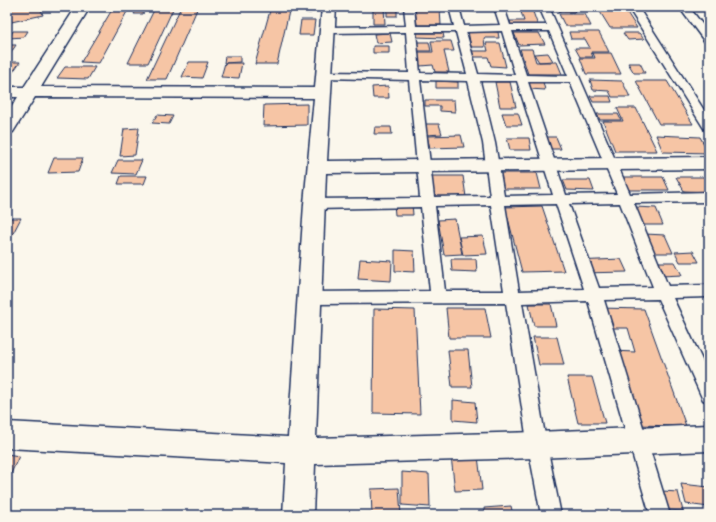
<svg xmlns="http://www.w3.org/2000/svg" width="716" height="522" viewBox="0 0 716 522" font-family="Kalam,sans-serif">
<style>
.building{fill:#f6c5a5;stroke:#1b2f5e}
.lines{fill:none;stroke-linecap:round;stroke-linejoin:round}
.lane-casing{stroke:#1b2f5e;stroke-width:3}
.street-casing{stroke:#1b2f5e;stroke-width:3}
.lane{fill:#fbf7ec;fill-rule:evenodd}
.street{fill:#fbf7ec;fill-rule:evenodd}
</style>
<rect width="100%" height="100%" fill="#fbf7ec"/>
<filter id="ink" filterUnits="userSpaceOnUse"><feTurbulence type="fractalNoise" baseFrequency=".025" numOctaves="2"/><feDisplacementMap in="SourceGraphic" scale="8" xChannelSelector="R" yChannelSelector="G"/><feConvolveMatrix kernelMatrix="1 2 1 2 8 2 1 2 1" color-interpolation-filters="sRGB"/></filter>
<g filter="url(#ink)">
<!-- building -->
<path class="building" d="M7,7H40L43,15L7,23Z
M181,7H198L167,79H147Z
M271,7H290L277,64H255Z
M301,7H314L311,13L299,12Z
M366,7H398V8L384,7L385,24H373V8Z
M461,7H476V12L462,11Z
M557,7H572L575,12H560Z
M597,7H611L614,11H626L637,28H610Z
M113,8H129L99,63L81,62Z
M137,8H146L143,14H134Z
M155,8L173,9L148,63H128Z
M415,9H440L441,25H417Z
M520,9H532L538,26H511L510,21H524Z
M387,10H397V16H387Z
M559,14H585L591,26H565Z
M301,20H315L313,35H299Z
M13,31H28L24,37L9,38Z
M468,31L498,32L499,38H484L485,47H471Z
M569,32H599L609,52H591L593,57H580L575,48H590L585,39H571Z
M390,33L392,42L376,43L374,34Z
M415,33H443L444,38L416,37Z
M514,33H539L545,44L519,45Z
M623,33H639L644,39L628,40Z
M431,41H451L454,51H444L449,72H435L433,65L420,66L417,52H433Z
M417,42H429L431,51H418Z
M486,43H500L506,67L491,66L488,57H474L472,51H488Z
M7,45H16L10,54H7Z
M373,46H389V53H373Z
M520,49H532L536,62H557L562,74H528Z
M548,53L553,61L539,62L534,54Z
M593,53H611L621,74H586L580,58H595Z
M225,56H240V62L224,63Z
M7,62H20L8,79H7Z
M189,62H208L202,78L182,77Z
M225,63H242L239,78L221,77Z
M628,63H640L645,73H634Z
M65,67H95L88,79L57,78Z
M590,80L622,81L630,97H612L609,91L593,90Z
M436,81L458,82V88H436Z
M528,81L543,82L545,90L529,89Z
M636,81H667L693,124H659Z
M495,82H510L516,107H500Z
M388,86L389,98H373L372,87Z
M590,96H610L612,102H593Z
M425,100H454L455,112L440,111V106H425Z
M307,104V125L263,126L264,105Z
M617,108H636L657,151H615L603,121H623Z
M502,113H518L522,125H506Z
M597,114H618L621,120H600Z
M157,115L173,116L169,124L152,123Z
M424,124H439L442,134L426,135Z
M375,127H391L392,134H374Z
M139,128L135,155L120,156L124,129Z
M461,135L464,147L430,148L427,136Z
M656,135L700,137L709,153L663,152Z
M537,137H556L561,149H541Z
M507,138H529L531,150H510Z
M54,158H83L78,172L48,173Z
M118,160H142L136,174L112,173Z
M498,173H537L541,189H501Z
M121,176H147L144,184H118Z
M429,176H463L466,197L432,196Z
M622,177H663L669,190H628Z
M676,177H709V192L684,191Z
M563,180H590L594,191L567,190Z
M412,203L413,215H395L394,204Z
M542,206L564,271L522,272L505,207Z
M635,207L656,208L663,225H642Z
M7,218H21L7,245Z
M455,219L462,254L444,255L438,220Z
M645,234L665,235L673,253H652Z
M483,236L487,254L463,255L459,237Z
M395,250L414,251L415,272L395,271Z
M693,251L699,262H680L675,252Z
M360,259L392,261L391,281L358,279Z
M451,259H476L477,272L452,271Z
M621,259L627,272L580,273L575,261Z
M654,262H675L682,275L661,276Z
M529,304H551L556,326H534Z
M446,308H485L491,338H449Z
M598,308L644,309L686,426L632,425L611,351L635,352L628,328H604Z
M374,309L415,310L420,414L373,413Z
M533,337H557L564,365H539Z
M448,350H468L472,387H452Z
M567,377H592L605,423H578Z
M453,400L475,402L477,422L453,420Z
M7,454L19,456L8,480H7Z
M451,456H478L482,490L455,491Z
M402,472L429,474L430,507L402,505Z
M681,484L709,487V507L686,504Z
M399,488L401,515H372L371,489Z
M647,490L678,492L683,511L652,509Z
M511,506L513,515H485L484,508Z"/>
<g class="lines">
<defs>
<path id="lane" d="M404,7H414L416,26H454L449,7H459L464,26L500,25L494,7H504L510,25H547L539,7H549L630,194L709,192V202L634,203L668,286L709,285V297L673,298L709,375V402L703,400L658,299L604,300L670,515H650L588,301L522,303L546,441L561,515H541L527,441L506,303L309,304L303,302L301,298L303,294L309,292L430,291L421,207L314,209L309,207L307,204L309,201L314,199L420,198L409,80L324,78L319,75L324,72L409,73L406,32L328,33L323,30L328,27L406,26ZM502,31L515,75L478,74L466,32ZM512,31H549L568,76L526,75ZM416,32H456L467,74L420,73ZM420,80L468,81L483,143L490,196L434,197ZM480,81H517L553,195L504,196L495,143ZM528,82H570L617,194L566,195ZM620,203L653,287L599,288L569,204ZM556,204L584,289L519,291L505,205ZM491,205L504,291H445L435,206Z
M628,7H638L709,118V131L705,130L703,127Z
M679,7H689L709,33V43L705,42Z"/>
<path id="street" d="M76,7H90L41,87L315,88L322,7H336L327,161L709,157V169L326,173L316,438L536,432L709,425V451L536,458L315,464L313,515H283L286,463L7,448V422L288,437L304,204L314,98L35,97L13,132L7,133V114L18,97H7V87H24Z"/>
</defs>
<!-- lane casing -->
<use href="#lane" class="lane-casing"/>
<!-- street casing -->
<use href="#street" class="street-casing"/>
<!-- lane -->
<use href="#lane" class="lane"/>
<!-- street -->
<use href="#street" class="street"/>
</g>
</g>
<!-- margin -->
<rect width="716" height="522" fill="none" stroke="#fbf7ec" stroke-width="24"/>
<rect x="12" y="12" width="692" height="498" fill="none" stroke="#1b2f5e" stroke-width="1.5" filter="url(#ink)"/>
</svg>
